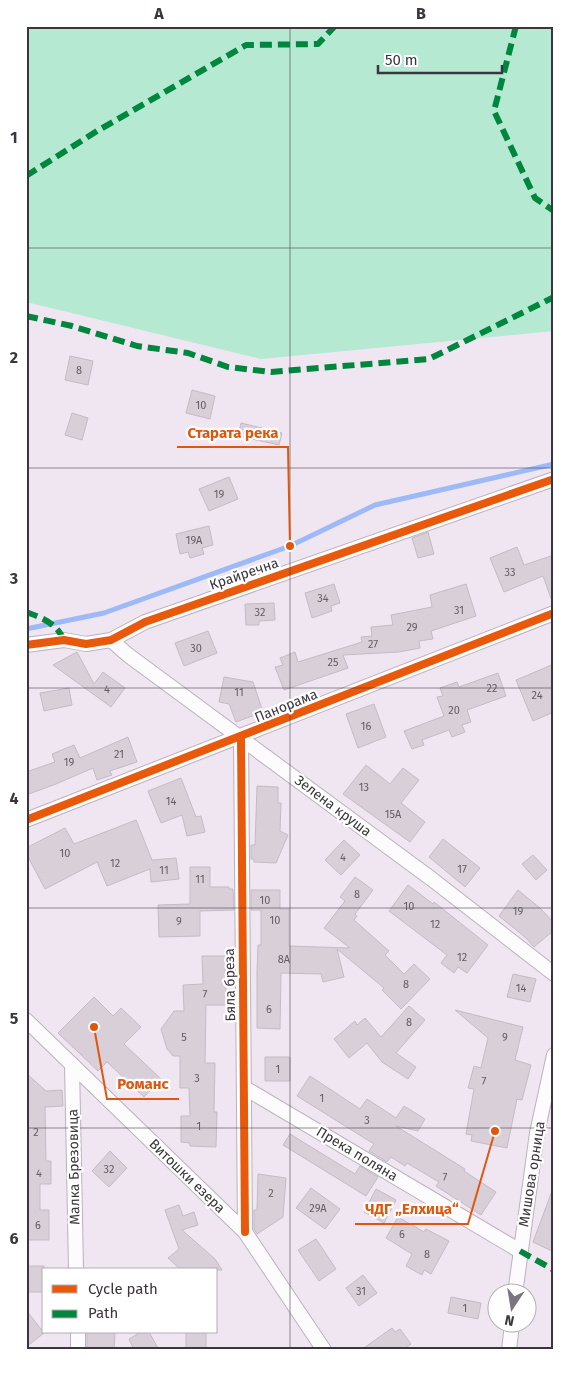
<svg xmlns="http://www.w3.org/2000/svg" width="580" height="1376" viewBox="0 0 580 1376" font-family="'Fira Sans',sans-serif">
<style>
.green{fill:#b5e9d2}
.lines{fill:none;stroke-linecap:round;stroke-linejoin:round}
.stream{stroke:#9dbaf6;stroke-width:5}
.building{fill:#d8cfd9;stroke:#c3bbc5}
.minor-casing{stroke:#bab2bc;stroke-width:16}
.minor{stroke:#fdfbfd;stroke-width:14}
.quiet{stroke:#00873e;stroke-width:6;stroke-dasharray:12 6;stroke-linecap:butt}
.cycleway-casing{stroke:#fff;stroke-width:11}
.cycleway{stroke:#e8590c;stroke-width:8}
.grid{fill:none;stroke:#3c353e;stroke-width:1;stroke-opacity:0.55}
.labels{text-anchor:middle;dominant-baseline:central;stroke-width:4.5;stroke-linejoin:round;paint-order:stroke}
.number-label{font-size:11px;fill:#645d66}
.street-label{font-size:14px;fill:#3c353e;stroke:#fff}
.leader{fill:none;stroke:#df570e;stroke-width:2}
.callout-dot{fill:#df570e;stroke:#fff;stroke-width:2}
.callout-label{font-size:15px;text-anchor:middle;font-weight:bold;fill:#df570e;stroke:#fff;stroke-width:4.5;stroke-linejoin:round;paint-order:stroke}
.neatline{fill:none;stroke:#3c353e;stroke-width:2}
.grid-label{font-size:16px;text-anchor:middle;font-weight:bold;fill:#3c353e}
</style>
<rect width="100%" height="100%" fill="#f0e6f2"/>
<!-- green -->
<path class="green" d="M26,26H554V331L261,359L26,302Z"/>
<g class="lines">
<!-- stream -->
<path class="stream" d="M26,629L104,613L290,546L375,505L554,464"/>
</g>
<!-- building -->
<path class="building" d="M70,356L93,361L88,385L65,380Z
M192,390L215,396L210,419L186,413Z
M72,413L88,418L82,440L65,435Z
M241,423L282,433L279,445L238,436Z
M229,477L238,499L209,511L199,489Z
M209,526L213,545L202,548L204,554L190,558L188,552L180,554L176,534Z
M428,532L434,554L418,558L412,538Z
M517,547L524,565L554,555V600L552,601L543,576L504,592L490,558Z
M334,584L340,603L331,606L332,611L312,618L305,593Z
M466,584L476,616L431,631L433,639L419,641L420,648L399,652L343,655L348,668L284,690L275,667L283,665L280,658L295,652L298,662L362,642L361,637L372,636L371,627L393,625L391,615L432,607L430,595Z
M274,603L275,620L259,621V625H246L245,604Z
M208,631L217,653L184,666L175,643Z
M77,652L94,684L103,672L125,688L111,707L53,665Z
M554,664V712L533,721L516,680Z
M498,673L506,696L467,710L471,722L462,725L465,732L452,737L449,730L422,740L424,745L412,749L404,731L444,716L437,697L443,696L440,688L457,682L459,687Z
M224,677L253,682L263,712L236,722L229,704L219,702Z
M69,688L72,705L44,711L40,693Z
M374,704L386,737L358,748L346,714Z
M128,737L137,762L110,771L112,775L97,780L93,768L56,784L26,795V772L55,762L52,754L74,745L80,758Z
M366,765L390,784L403,768L419,780L401,803L425,822L410,842L343,794Z
M181,778L196,817L201,816L205,832L187,836L182,815L161,823L148,791Z
M257,786L278,787V803H281L280,831L288,835L276,863L254,862V859H251V845H255Z
M136,820L152,860L176,858L179,879L151,882L150,869L107,886L97,862L45,889L26,853V848L65,828L74,844Z
M443,839L480,868L465,887L429,857Z
M344,840L360,855L341,875L325,860Z
M533,855L547,870L536,880L522,864Z
M190,867H210V887H229V889H233L234,910L200,911V936L159,937L158,905L190,904Z
M355,877L373,890L355,914L357,916L354,920L389,951L385,955L404,974L414,964L430,979L401,1009L382,990L384,988L337,949L344,977L323,982L321,974L281,973L280,1029L257,1028V972L258,945H261V910H251V890H280V909H289V946L350,948L324,928L345,901L340,897Z
M408,885L433,904L434,902L488,945L467,973L458,967L454,973L441,963L447,955L389,911Z
M518,890L540,908L554,923V930L534,947L526,938L499,916Z
M202,956H225L226,1005H206L205,1063H215L214,1112H217L216,1147L190,1146V1143L181,1142V1116H190L189,1088H180V1056H173L167,1049L161,1029L174,1011H184L183,985L203,984Z
M513,974L536,979L530,1002L507,997Z
M94,997L113,1016L121,1008L141,1027L124,1044L161,1079L144,1097L107,1062L98,1071L58,1033Z
M409,1006L425,1020L396,1053L416,1067L408,1079L382,1062L367,1043L349,1058L334,1039L355,1021L357,1025L365,1018L381,1037Z
M455,1010L523,1027L515,1060L531,1065L522,1100L517,1099L507,1148L471,1141L472,1135L466,1134L474,1089L468,1088L474,1066L481,1068L488,1038Z
M265,1057H290V1081H265Z
M26,1073L46,1091L62,1090L63,1106L45,1107L46,1161H51V1184H40V1210H49V1240H27Z
M310,1076L360,1109L367,1099L396,1118L404,1106L425,1119L418,1131L396,1126L465,1169L464,1171L496,1192L481,1215L436,1186L439,1182L407,1163L405,1166L391,1157L387,1162L369,1151L374,1144L297,1096Z
M290,1134L355,1174L360,1166L378,1177L366,1196L283,1145Z
M110,1151L127,1168L109,1187L92,1171Z
M258,1174L286,1178L283,1217L257,1234L254,1229V1210H257Z
M311,1188L340,1209L325,1229L296,1208Z
M376,1189L396,1200L384,1223L364,1212Z
M552,1191H554V1252L533,1242Z
M179,1205L183,1216L194,1212L198,1225L182,1230L215,1259L222,1270H181L168,1258L179,1249L165,1210Z
M398,1217L424,1232L426,1229L449,1241L431,1274L424,1270L422,1275L406,1266L412,1254L386,1238Z
M316,1239L336,1269L319,1281L298,1250Z
M26,1266H44V1292H27Z
M363,1275L377,1293L359,1306L346,1288Z
M451,1297L481,1303L478,1319L448,1313Z
M26,1310L44,1333L26,1347Z
M392,1328L395,1332L400,1329L411,1344L402,1350H361Z
M87,1332H115L114,1350H87Z
M141,1332H149L159,1350H134L129,1339Z
M186,1332H206V1349H186Z"/>
<g class="lines">
<defs>
<path id="minor" d="M111,640L128,655L433,880L554,974
M26,645L64,640L86,644L111,640L145,622L554,479
M241,737L245,1232
M26,820L554,613
M26,1020L245,1232L324,1350
M72,1064L76,1270
M245,1088L520,1251
M515,1294L537,1133L554,1055
M78,1332V1350
M509,1350L512,1324"/>
</defs>
<!-- minor casing -->
<use href="#minor" class="minor-casing"/>
<!-- minor -->
<use href="#minor" class="minor"/>
<!-- quiet -->
<path class="quiet" d="M516,26L494,111L535,198L554,211
M26,176L97,131L246,45L318,44L335,26
M26,316L72,326L137,346L188,353L228,367L271,372L429,359L554,297
M26,612C43,618 56,623 64,640
M520,1251L554,1270"/>
<defs>
<path id="cycleway" d="M26,645L64,640L86,644L111,640L145,622L554,479
M241,737L245,1232
M26,820L554,613"/>
</defs>
<!-- cycleway casing -->
<use href="#cycleway" class="cycleway-casing"/>
<!-- cycleway -->
<use href="#cycleway" class="cycleway"/>
</g>
<!-- grid -->
<path class="grid" d="M290,26V1350M26,248H554M26,468H554M26,688H554M26,908H554M26,1128H554"/>
<g class="labels">
<!-- number labels -->
<g class="number-label">
<text x="79" y="370">8</text>
<text x="201" y="405">10</text>
<text x="219" y="494">19</text>
<text x="194" y="540">19А</text>
<text x="510" y="572">33</text>
<text x="323" y="598">34</text>
<text x="459" y="610">31</text>
<text x="260" y="612">32</text>
<text x="412" y="627">29</text>
<text x="373" y="644">27</text>
<text x="196" y="648">30</text>
<text x="333" y="662">25</text>
<text x="492" y="688">22</text>
<text x="107" y="689">4</text>
<text x="239" y="692">11</text>
<text x="537" y="695">24</text>
<text x="454" y="710">20</text>
<text x="366" y="726">16</text>
<text x="119" y="754">21</text>
<text x="69" y="762">19</text>
<text x="364" y="787">13</text>
<text x="171" y="801">14</text>
<text x="393" y="814">15А</text>
<text x="65" y="853">10</text>
<text x="343" y="857">4</text>
<text x="115" y="863">12</text>
<text x="462" y="869">17</text>
<text x="164" y="870">11</text>
<text x="200" y="879">11</text>
<text x="357" y="894">8</text>
<text x="265" y="900">10</text>
<text x="409" y="906">10</text>
<text x="518" y="911">19</text>
<text x="275" y="920">10</text>
<text x="179" y="921">9</text>
<text x="435" y="924">12</text>
<text x="462" y="957">12</text>
<text x="284" y="959">8А</text>
<text x="406" y="984">8</text>
<text x="521" y="988">14</text>
<text x="205" y="994">7</text>
<text x="269" y="1009">6</text>
<text x="409" y="1022">8</text>
<text x="184" y="1037">5</text>
<text x="505" y="1037">9</text>
<text x="278" y="1069">1</text>
<text x="197" y="1078">3</text>
<text x="484" y="1081">7</text>
<text x="322" y="1098">1</text>
<text x="367" y="1120">3</text>
<text x="199" y="1126">1</text>
<text x="36" y="1132">2</text>
<text x="109" y="1169">32</text>
<text x="39" y="1173">4</text>
<text x="445" y="1177">7</text>
<text x="271" y="1193">2</text>
<text x="318" y="1208">29А</text>
<text x="38" y="1225">6</text>
<text x="402" y="1234">6</text>
<text x="427" y="1254">8</text>
<text x="361" y="1291">31</text>
<text x="465" y="1308">1</text>
</g>
<!-- street labels -->
<g class="street-label">
<text transform="translate(244 574) rotate(-19)">Крайречна</text>
<text transform="translate(286 706) rotate(-22)">Панорама</text>
<text transform="translate(333 806) rotate(37)">Зелена круша</text>
<text transform="translate(230 985) rotate(-91)">Бяла бреза</text>
<text transform="translate(357 1154) rotate(31)">Прека поляна</text>
<text transform="translate(74 1167) rotate(-91)">Малка Брезовица</text>
<text transform="translate(532 1174) rotate(-81)">Мишова орница</text>
<text transform="translate(187 1176) rotate(44)">Витошки езера</text>
</g>
</g>
<!-- callouts -->
<path class="leader" d="M290 546L288 447H177M94 1027L107 1099H179M495 1131L468 1224H355"/>
<g class="callout-dot">
<circle cx="290" cy="546" r="5"/>
<circle cx="94" cy="1027" r="5"/>
<circle cx="495" cy="1131" r="5"/>
</g>
<g class="callout-label">
<text x="233" y="438">Старата река</text>
<text x="143" y="1089">Романс</text>
<text x="412" y="1214">ЧДГ „Елхица“</text>
</g>
<!-- border -->
<rect width="580" height="1376" fill="none" stroke="#ffffff" stroke-width="55"/>
<!-- legend -->
<rect x="42" y="1268" width="175" height="65" fill="#ffffff" stroke="#b1aeb2"/>
<rect x="52" y="1285" width="25" height="8" fill="#e8590c" stroke="#b1aeb2"/>
<text x="88" y="1294" font-size="15" fill="#3c353e">Cycle path</text>
<rect x="52" y="1310" width="25" height="8" fill="#00873e" stroke="#b1aeb2"/>
<text x="88" y="1318" font-size="15" fill="#3c353e">Path</text>
<!-- north arrow -->
<g transform="translate(512 1308) rotate(192)"><circle r="24" fill="#ffffff" stroke="#b1aeb2"/>
<path d="M0-4L9 19L0 12L-9 19Z" fill="#7b737d"/>
<text y="-8" font-size="14" font-weight="bold" text-anchor="middle" fill="#3c353e">N</text>
</g>
<!-- scale -->
<path d="M378 65v8h124v-8" fill="none" stroke="#3c353e" stroke-width="2.5"/>
<text x="385" y="65" font-size="15" fill="#3c353e" stroke="#ffffff" stroke-width="4" paint-order="stroke">50 m</text>
<rect x="28" y="28" width="524" height="1320" class="neatline"/>
<g class="grid-label">
<text x="159" y="19">A</text>
<text x="421" y="19">B</text>
<text x="14" y="143">1</text>
<text x="14" y="363">2</text>
<text x="14" y="584">3</text>
<text x="14" y="804">4</text>
<text x="14" y="1024">5</text>
<text x="14" y="1244">6</text>
</g>
</svg>
